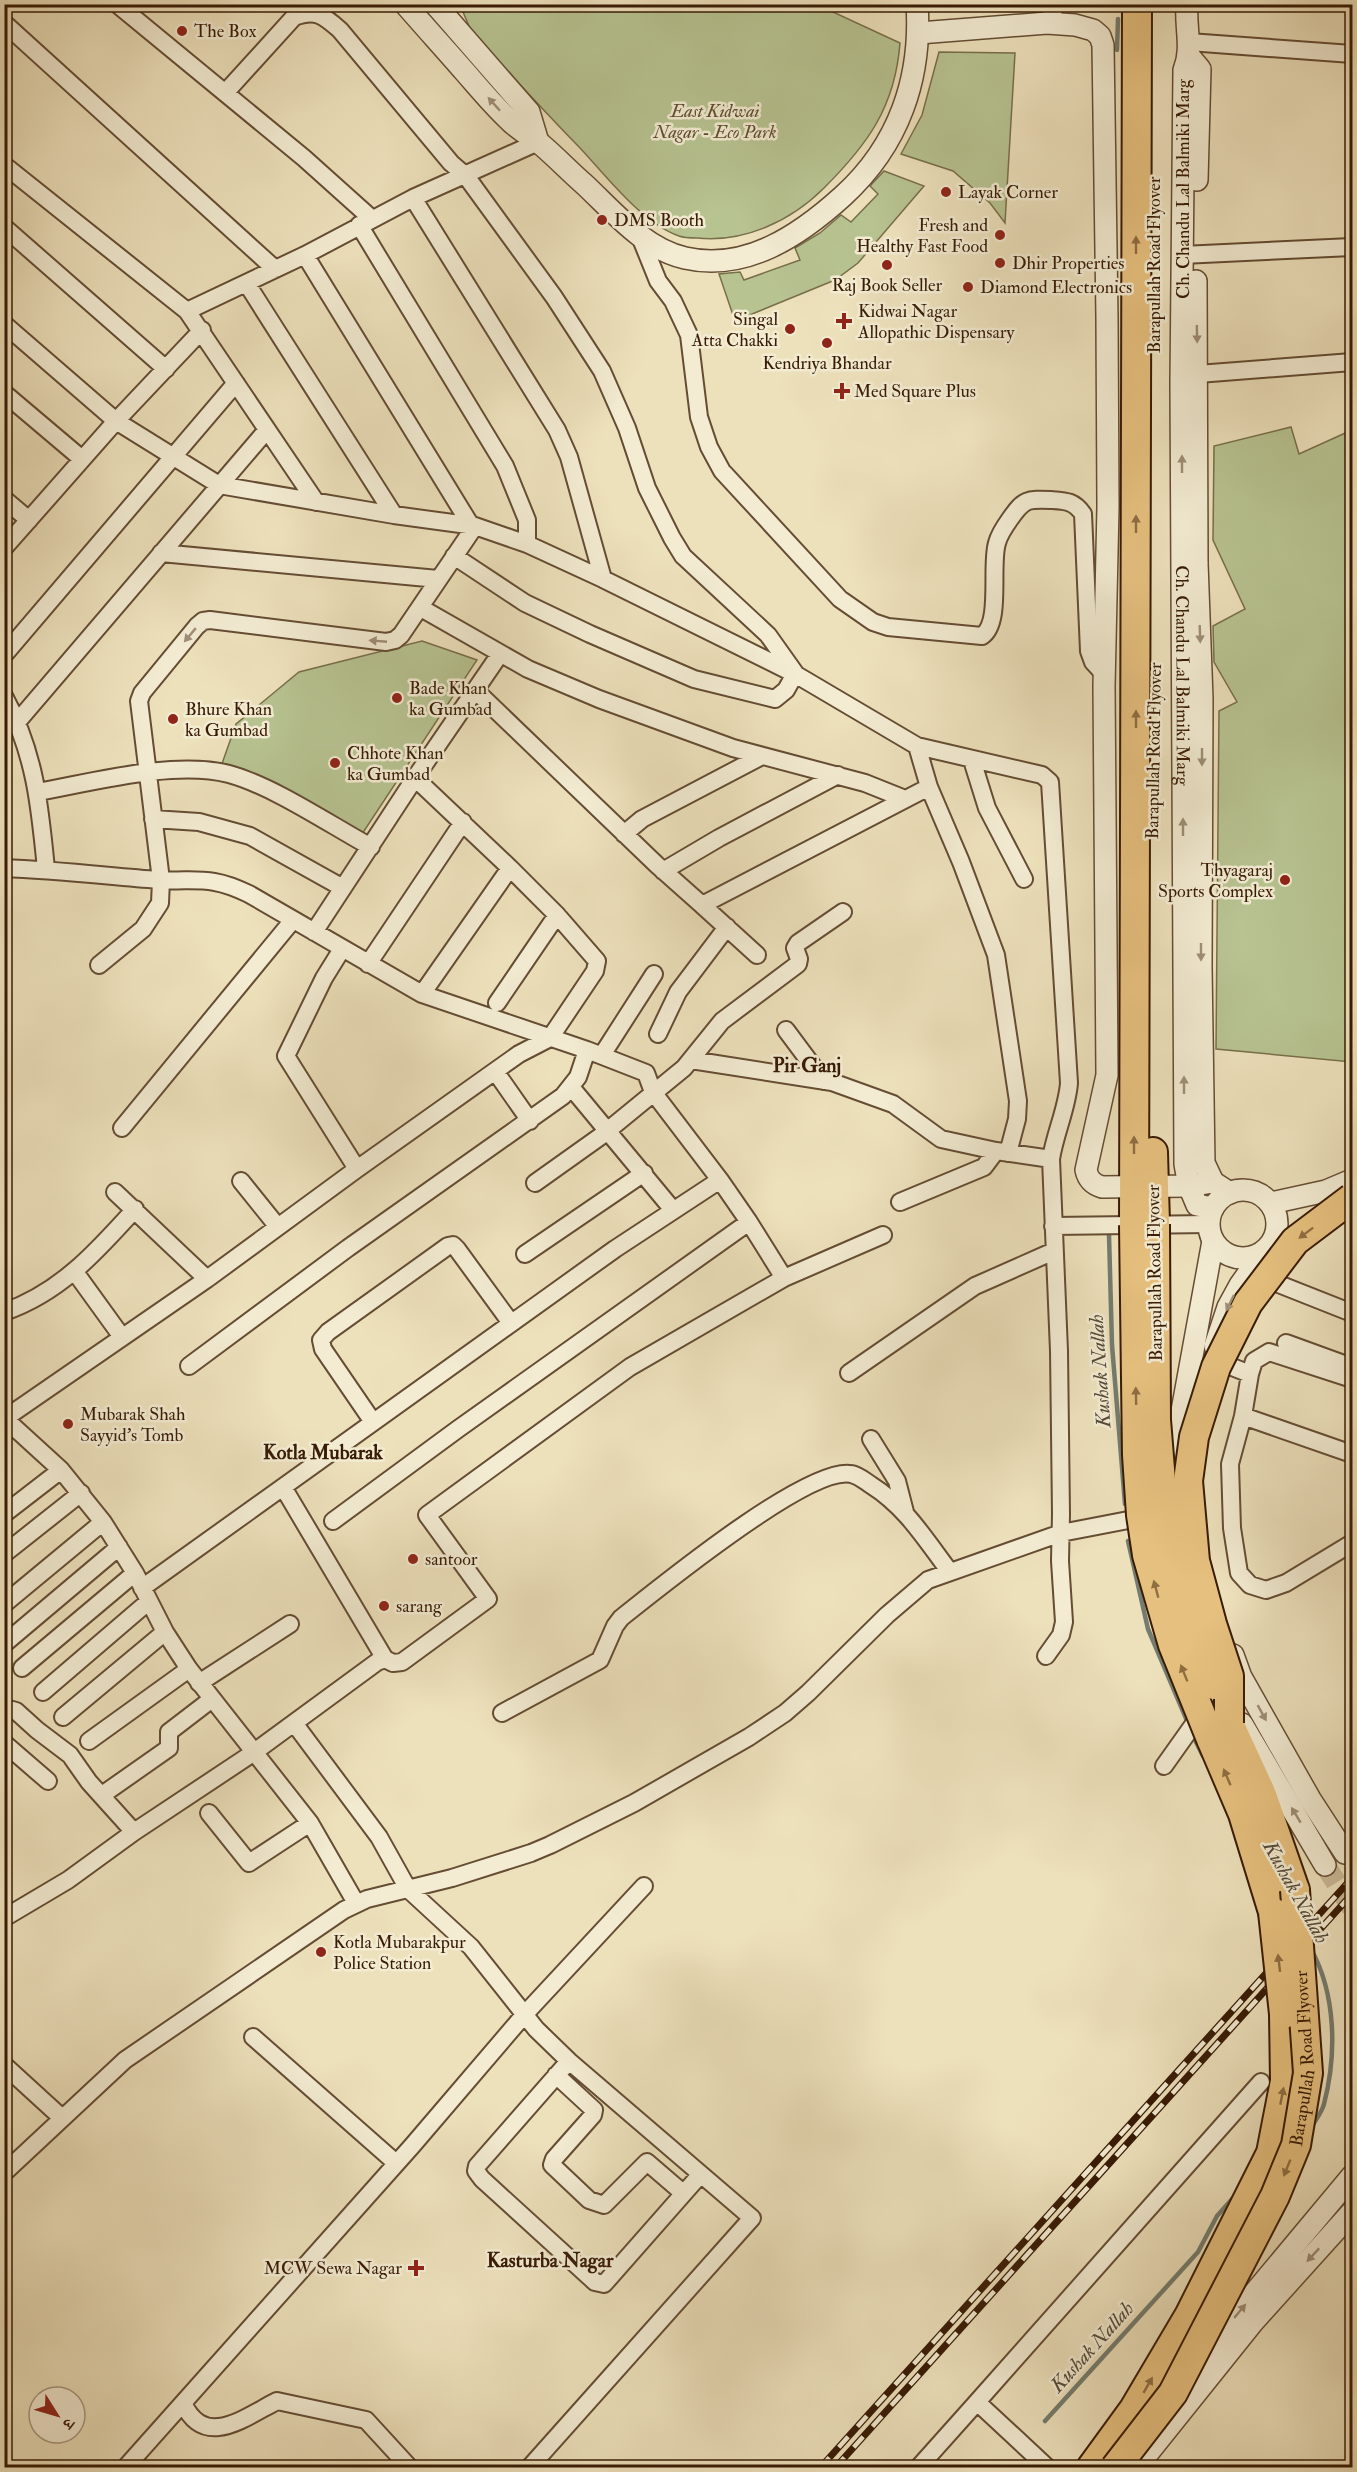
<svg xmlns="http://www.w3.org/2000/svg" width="1357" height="2472" viewBox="0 0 1357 2472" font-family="'IM FELL Double Pica','Noto Serif Devanagari',serif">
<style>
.green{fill:#b7c391;stroke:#786f4b;stroke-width:1.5}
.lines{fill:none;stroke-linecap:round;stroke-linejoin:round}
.stream{stroke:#737c6f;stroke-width:4.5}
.tertiary-tunnel{stroke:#c9b997;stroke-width:21;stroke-dasharray:21 10;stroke-linecap:butt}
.minor-casing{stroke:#654c33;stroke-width:20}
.tertiary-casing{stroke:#654c33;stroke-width:24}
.trunk-casing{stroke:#381b05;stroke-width:32}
.minor{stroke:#f3ecd3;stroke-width:16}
.tertiary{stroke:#f3ecd3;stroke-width:21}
.trunk{stroke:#e6c07e;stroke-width:28}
.rail-casing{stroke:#381b05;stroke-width:7}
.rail{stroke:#f3ecd3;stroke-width:4.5;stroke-dasharray:14;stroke-linecap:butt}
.trunk-bridge-casing{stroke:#381b05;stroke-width:32;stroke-linecap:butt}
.trunk-bridge{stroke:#e6c07e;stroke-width:28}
.oneway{fill:#9f8e76}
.oneway2{fill:#8f6e42}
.poi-dot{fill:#8f2418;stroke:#f3ecd3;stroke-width:2}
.labels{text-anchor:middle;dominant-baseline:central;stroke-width:5;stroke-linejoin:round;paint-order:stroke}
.poi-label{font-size:18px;fill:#381b05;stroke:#f3ecd3;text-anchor:start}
.park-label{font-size:18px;font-style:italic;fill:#5e4d2f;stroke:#f3ecd3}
.street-label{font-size:18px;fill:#381b05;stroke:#f3ecd3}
.neighbourhood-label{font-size:20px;font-weight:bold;fill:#381b05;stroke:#f3ecd3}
.water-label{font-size:20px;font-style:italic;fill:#554b3a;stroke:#f3ecd3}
</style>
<rect width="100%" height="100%" fill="#ede1bc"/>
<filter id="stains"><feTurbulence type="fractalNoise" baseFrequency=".00333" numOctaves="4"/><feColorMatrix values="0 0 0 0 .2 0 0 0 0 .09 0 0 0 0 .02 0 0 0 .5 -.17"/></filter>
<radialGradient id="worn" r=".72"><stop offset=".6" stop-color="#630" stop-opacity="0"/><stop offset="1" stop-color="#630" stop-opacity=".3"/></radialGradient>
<!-- green -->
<path class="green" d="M460,5H818L900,43C895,107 868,144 824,188C791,221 744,243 697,238C691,238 684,238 679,236C643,224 606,176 581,149C544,111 508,72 472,33Z
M939,52L1015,53L1005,223L990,203L953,171L901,154L922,115Z
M884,171L924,186L858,263L835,280L735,321L719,274L740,272L744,280L800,260L795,248L820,233L841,215L851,222L878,194L870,186Z
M1291,427L1299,454L1352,430V1062L1216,1049L1219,711L1237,702L1214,662L1213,626L1245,609L1213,540L1214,446Z
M422,641L477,660L362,834L218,775L236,724L299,672Z"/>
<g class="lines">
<!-- stream -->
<path class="stream" d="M1117,50L1118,19
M1109,1235L1112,1345L1125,1504
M1128,1541L1148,1629L1188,1723
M1192,1734L1203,1756
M1311,1949C1336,1994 1337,2054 1324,2104C1322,2112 1315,2121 1311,2128
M1045,2421L1198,2252L1217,2216L1233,2198"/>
<!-- tertiary-tunnel -->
<path class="tertiary-tunnel" d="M1325,1865L1352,1908"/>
<defs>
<path id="minor" d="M117,4L304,158L372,219
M4,23L275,269
M1047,23L1057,4
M1189,42L1352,54
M225,93L294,17C316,9 323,15 340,30L451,163L466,176L554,297L602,371L627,428L647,488L672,538L683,556L768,635L795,673
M4,165L187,311L316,502
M413,198L557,430L569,457L603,579
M359,225L505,466L527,520V544
M4,227L166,369
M639,234L658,281L673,301L689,335L699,417L709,447L722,471L840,599L873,622L888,627L982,636C1002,623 990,566 997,543C999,535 1005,526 1010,519C1024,499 1027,499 1051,500C1066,501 1074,501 1083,514L1089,651L1093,662L1104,674
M305,255L470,524
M1182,255L1352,247
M247,284L394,515
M187,311L305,255L413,198L538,142
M4,324L116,421L219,485L394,515L475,526L527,544L603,579L795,674L917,746L1042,775L1050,782L1069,1083C1067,1109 1055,1133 1051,1159L1059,1351L1061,1514L1060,1561L1064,1622L1061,1635L1046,1656
M1198,374L1352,362
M4,393L82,459
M4,499L29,520
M4,548L116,421L202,330
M161,553L438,579
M454,556L525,603L590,634L694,679L775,699L786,690L795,674
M421,608L528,669L599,699L733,748L865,783L905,799
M4,655L236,383
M475,690L657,865L702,905L929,787
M4,696C35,752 40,807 46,869
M18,721L266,431
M917,746L929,787L961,862L996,955L1018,1101L1017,1119L1008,1153
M972,760L987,808L1024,879
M38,792C94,782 174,760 229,774C273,786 329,824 371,847
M153,819L199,822L250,836L343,888
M624,834L642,819L762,756
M4,868C56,870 107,876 158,880C198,882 210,875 249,894L422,994L587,1050L578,1077L563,1096L348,1248L189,1366
M663,871L719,838L838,775
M702,905L757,955
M314,932L415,778L500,654
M342,949L324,978L286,1056L357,1169
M368,964L463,822
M99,965L143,929L160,903L161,880L139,701L142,693L197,626L203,621L210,620L386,642L395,640L401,635L475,526
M422,994L510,868
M497,1003L557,915
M786,1030L824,1081
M658,1034L678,992L727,927
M602,1055L654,974
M691,1060L832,1082L893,1104L941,1139L996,1151L1051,1159
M495,1071L530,1121
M571,1087L673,1210
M122,1128L293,920
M720,1180L749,1222L784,1278
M241,1181L278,1227
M535,1183L601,1136L684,1068L722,1021L798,964L799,959L795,948L798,943L843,912
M115,1192L207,1279
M900,1202L984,1167L996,1151
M1053,1226L1209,1224
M525,1254L644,1173
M75,1272L122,1337
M1261,1277L1352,1313
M4,1312C60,1293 97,1251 135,1209
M1286,1343L1352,1367
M1212,1359L1250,1374
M849,1373L975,1286L1054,1251
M1352,1379L1269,1352L1254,1361L1250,1374L1243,1416L1230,1464L1232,1528L1239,1573L1250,1585L1266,1590L1286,1583L1352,1543
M1243,1416L1352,1454
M4,1418L61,1470L103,1522L135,1573L165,1632L189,1669L310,1823L356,1903
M4,1419L207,1279L357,1169L519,1054L550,1038L595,971L597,961L557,915L510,868L415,778
M373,1422L323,1349L321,1340L328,1332L448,1246L453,1245L457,1249L511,1323
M871,1439L897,1481L905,1512
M283,1487L385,1659
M4,1514L61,1470
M333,1521L458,1429L749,1222
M4,1554L81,1493
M142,1588L615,1249L720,1180L653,1092L646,1073L587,1050
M4,1604L103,1522
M4,1644L119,1547
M22,1668L135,1573
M199,1683L290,1624
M43,1692L148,1602
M4,1711L9,1709L16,1711L37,1730L70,1755L89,1782L134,1832
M502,1713L600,1660L615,1626L621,1618C659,1588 808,1466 851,1474C858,1475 865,1481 871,1485C906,1507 925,1539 950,1572
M63,1717L165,1632
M294,1723L379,1837L408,1889L471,1947L536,2029L569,2061L752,2218L529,2468
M89,1741L189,1669
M4,1743L48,1781
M1164,1766L1213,1697L1228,1684
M102,1795L169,1748V1732L212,1699
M209,1813L249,1863L310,1823
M4,1918L68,1880L134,1832L253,1753L377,1662L385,1659L393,1663L402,1662L488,1599L427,1515L630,1367L784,1278L883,1235
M253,2037L396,2163
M569,2061L477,2166L476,2171L482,2179L595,2282L604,2284L700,2175
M4,2065L62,2118
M556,2075L594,2110L593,2115L554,2159L552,2165L589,2200L604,2205L647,2162L683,2193
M4,2173L125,2060L344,1910L367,1899L452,1878L531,1853L550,1845L634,1803L749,1737L785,1713L808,1693L887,1615L928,1580L1061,1533L1149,1516
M977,2402L1261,2082
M183,2403C205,2450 245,2417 277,2401L366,2420L410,2468
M125,2468L412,2146L524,2015L644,1886
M918,2468L977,2402L1048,2468"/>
<g id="tertiary">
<path d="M405,4C425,27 445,49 465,72C479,88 493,105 508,119C516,128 527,134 537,141C553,154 568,170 584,184C613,211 644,249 685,258C746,272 800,235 843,196C899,145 922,78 917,4"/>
<path d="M435,4L529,112L538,142"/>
<path id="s1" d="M1187,4C1185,28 1193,48 1184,70L1181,383L1185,1164L1189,1186L1197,1205L1213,1208"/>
<path d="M919,33L1047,23L1075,25L1093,30L1100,36L1103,45L1107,318L1108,507L1104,686L1107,1075L1086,1170C1088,1179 1092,1184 1102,1187L1189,1186L1213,1182"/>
<path d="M1189,56L1200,69L1197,180"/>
<path d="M1196,281L1197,563L1202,699L1201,968L1204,1163L1213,1182L1230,1193"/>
<circle cx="1243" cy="1224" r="34"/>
<path d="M1271,1203L1326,1191L1352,1180"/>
<path d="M1215,1346L1228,1307L1240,1285L1262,1254"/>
<path d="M1179,1458L1182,1411L1213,1241"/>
<path d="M1233,1655L1241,1677L1310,1799L1345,1853"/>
<path d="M1242,1724L1325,1865"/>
<path d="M1201,2357L1352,2176"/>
<path d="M1136,2468L1253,2322L1352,2212"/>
</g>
<path id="trunk" d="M1153,1152L1155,1224
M1134,1225L1137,4
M1229,1723L1262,1795L1295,1890
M1211,1739L1243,1814L1273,1912
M1091,2468L1134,2409L1189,2316L1271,2153L1285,2081L1284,2014"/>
</defs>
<!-- minor casing -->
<use href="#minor" class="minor-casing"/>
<!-- tertiary casing -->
<use href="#tertiary" class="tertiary-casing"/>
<!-- trunk casing -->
<use href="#trunk" class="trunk-casing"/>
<!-- minor -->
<use href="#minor" class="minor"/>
<!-- tertiary -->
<use href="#tertiary" class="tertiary"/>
<!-- trunk -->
<use href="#trunk" class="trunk"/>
<defs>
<path id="rail" d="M820,2468L1352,1878
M835,2468L1352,1894"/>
</defs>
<!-- rail casing -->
<use href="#rail" class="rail-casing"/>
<!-- rail -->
<use href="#rail" class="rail"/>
<defs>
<g id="trunk-bridge">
<path d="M1155,1224L1156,1420L1166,1543L1192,1632L1214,1685"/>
<path d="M1134,1225L1137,1455L1141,1515L1147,1555L1173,1645L1211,1739"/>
<path d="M1229,1723V1676L1212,1624L1195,1561L1188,1481L1194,1437L1216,1367L1248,1303L1295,1241L1352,1198"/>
<path d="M1273,1912L1284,2014"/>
<path id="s2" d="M1115,2468L1173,2393L1275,2196L1296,2145L1308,2073L1295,1890"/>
</g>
</defs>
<!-- trunk-bridge casing -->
<use href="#trunk-bridge" class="trunk-bridge-casing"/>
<!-- trunk-bridge -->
<use href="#trunk-bridge" class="trunk-bridge"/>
</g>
<!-- one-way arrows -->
<defs><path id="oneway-solid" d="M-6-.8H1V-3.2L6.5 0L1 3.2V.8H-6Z" transform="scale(1.5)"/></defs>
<g class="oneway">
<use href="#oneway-solid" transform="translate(494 104) rotate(-132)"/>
<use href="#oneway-solid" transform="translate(1197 334) rotate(89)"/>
<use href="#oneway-solid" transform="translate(1182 464) rotate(-90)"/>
<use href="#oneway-solid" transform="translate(1200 634) rotate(88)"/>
<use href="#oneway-solid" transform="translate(190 635) rotate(130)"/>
<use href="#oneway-solid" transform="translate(378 641) rotate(-175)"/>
<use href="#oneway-solid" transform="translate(1202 757) rotate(90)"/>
<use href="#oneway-solid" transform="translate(1183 827) rotate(-90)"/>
<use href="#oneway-solid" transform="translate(1201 952) rotate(90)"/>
<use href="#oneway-solid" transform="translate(1184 1085) rotate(-90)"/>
<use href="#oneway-solid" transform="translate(1230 1303) rotate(116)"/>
<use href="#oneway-solid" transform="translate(1262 1713) rotate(61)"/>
<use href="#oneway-solid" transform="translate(1296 1815) rotate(-121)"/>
<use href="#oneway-solid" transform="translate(1313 2255) rotate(133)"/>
<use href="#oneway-solid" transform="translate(1240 2311) rotate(-50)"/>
</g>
<g class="oneway2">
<use href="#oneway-solid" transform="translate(1136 245) rotate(-90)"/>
<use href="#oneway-solid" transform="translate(1136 524) rotate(-90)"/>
<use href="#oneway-solid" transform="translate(1136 719) rotate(-90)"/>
<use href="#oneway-solid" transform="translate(1134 1145) rotate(-90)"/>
<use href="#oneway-solid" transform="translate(1306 1233) rotate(143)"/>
<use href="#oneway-solid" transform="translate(1136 1396) rotate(-91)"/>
<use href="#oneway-solid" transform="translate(1156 1589) rotate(-105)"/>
<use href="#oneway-solid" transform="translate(1184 1673) rotate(-112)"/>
<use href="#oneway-solid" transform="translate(1227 1777) rotate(-113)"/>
<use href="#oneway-solid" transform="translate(1279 1963) rotate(-97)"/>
<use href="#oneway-solid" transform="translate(1282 2096) rotate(-79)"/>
<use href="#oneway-solid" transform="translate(1287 2168) rotate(112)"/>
<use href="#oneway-solid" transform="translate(1148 2385) rotate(-60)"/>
</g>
<!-- markers -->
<g class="poi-dot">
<circle cx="182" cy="31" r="6"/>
<circle cx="946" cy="192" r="6"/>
<circle cx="602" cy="220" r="6"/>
<circle cx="1000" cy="235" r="6"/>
<circle cx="1000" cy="263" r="6"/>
<circle cx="887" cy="265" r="6"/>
<circle cx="968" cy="287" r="6"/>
<path d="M841 312h6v6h6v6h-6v6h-6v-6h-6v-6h6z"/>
<circle cx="790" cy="329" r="6"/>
<circle cx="827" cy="343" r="6"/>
<path d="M839 382h6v6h6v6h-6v6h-6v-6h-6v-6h6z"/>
<circle cx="397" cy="698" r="6"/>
<circle cx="173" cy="719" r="6"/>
<circle cx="335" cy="763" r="6"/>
<circle cx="1285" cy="880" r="6"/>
<circle cx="68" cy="1424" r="6"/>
<circle cx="413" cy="1559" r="6"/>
<circle cx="384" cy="1606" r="6"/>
<circle cx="321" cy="1952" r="6"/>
<path d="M413 2259h6v6h6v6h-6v6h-6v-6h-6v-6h6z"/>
</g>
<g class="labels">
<!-- poi labels -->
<g class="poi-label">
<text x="194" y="31">The Box</text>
<text x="958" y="192">Layak Corner</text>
<text x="614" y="220">DMS Booth</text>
<text x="988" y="225" text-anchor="end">Fresh and<tspan x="988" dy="21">Healthy Fast Food</tspan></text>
<text x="1012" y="263">Dhir Properties</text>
<text x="887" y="285" text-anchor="middle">Raj Book Seller</text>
<text x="980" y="287">Diamond Electronics</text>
<text x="858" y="311">Kidwai Nagar<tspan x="858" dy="21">Allopathic Dispensary</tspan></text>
<text x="778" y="319" text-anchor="end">Singal<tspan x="778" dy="21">Atta Chakki</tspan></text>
<text x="827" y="363" text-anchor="middle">Kendriya Bhandar</text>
<text x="854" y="391">Med Square Plus</text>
<text x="409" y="688">Bade Khan<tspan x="409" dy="21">ka Gumbad</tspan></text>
<text x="185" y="709">Bhure Khan<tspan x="185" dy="21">ka Gumbad</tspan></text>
<text x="347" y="753">Chhote Khan<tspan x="347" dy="21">ka Gumbad</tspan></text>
<text x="1273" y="870" text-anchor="end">Thyagaraj<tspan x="1273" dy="21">Sports Complex</tspan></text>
<text x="80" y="1414">Mubarak Shah<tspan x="80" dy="21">Sayyid's Tomb</tspan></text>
<text x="425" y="1559">santoor</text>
<text x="396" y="1606">sarang</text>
<text x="333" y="1942">Kotla Mubarakpur<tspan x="333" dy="21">Police Station</tspan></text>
<text x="402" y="2268" text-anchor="end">MCW Sewa Nagar</text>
</g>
<!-- park labels -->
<g class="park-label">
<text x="715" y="111">East Kidwai<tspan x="715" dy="21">Nagar - Eco Park</tspan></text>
</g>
<!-- street labels -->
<g class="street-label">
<text transform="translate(1183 189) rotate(-90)">Ch. Chandu Lal Balmiki Marg</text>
<text transform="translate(1154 265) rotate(-90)">Barapullah Road Flyover</text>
<text stroke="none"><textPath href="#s1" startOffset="672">Ch. Chandu Lal Balmiki Marg</textPath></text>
<text transform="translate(1154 751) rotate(-89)">Barapullah Road Flyover</text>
<text transform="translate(1155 1273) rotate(-91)">Barapullah Road Flyover</text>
<text stroke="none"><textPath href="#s2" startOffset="459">Barapullah Road Flyover</textPath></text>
</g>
<!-- neighbourhood labels -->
<g class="neighbourhood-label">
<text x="807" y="1065">Pir Ganj</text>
<text x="323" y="1452">Kotla Mubarak</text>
<text x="550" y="2260">Kasturba Nagar</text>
</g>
<!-- water labels -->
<g class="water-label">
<text transform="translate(1100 1371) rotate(-94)">Kushak Nallah</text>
<text transform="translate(1296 1892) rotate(61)">Kushak Nallah</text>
<text transform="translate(1092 2347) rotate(-48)">Kushak Nallah</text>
</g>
</g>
<!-- margin -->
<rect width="1357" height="2472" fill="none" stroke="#ede1bc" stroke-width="24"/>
<rect x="6" y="6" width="1345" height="2460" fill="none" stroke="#381b05" stroke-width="3"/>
<rect x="12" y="12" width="1333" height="2448" fill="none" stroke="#381b05" stroke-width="1.5"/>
<!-- north arrow -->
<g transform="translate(57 2415) rotate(127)"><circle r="28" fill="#f3ecd3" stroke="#a89881" stroke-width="1.5"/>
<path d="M0-4.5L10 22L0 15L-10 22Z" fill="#8f2418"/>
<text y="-9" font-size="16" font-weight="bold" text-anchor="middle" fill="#381b05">उ</text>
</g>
<rect width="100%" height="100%" filter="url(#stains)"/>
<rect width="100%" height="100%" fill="url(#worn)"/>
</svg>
